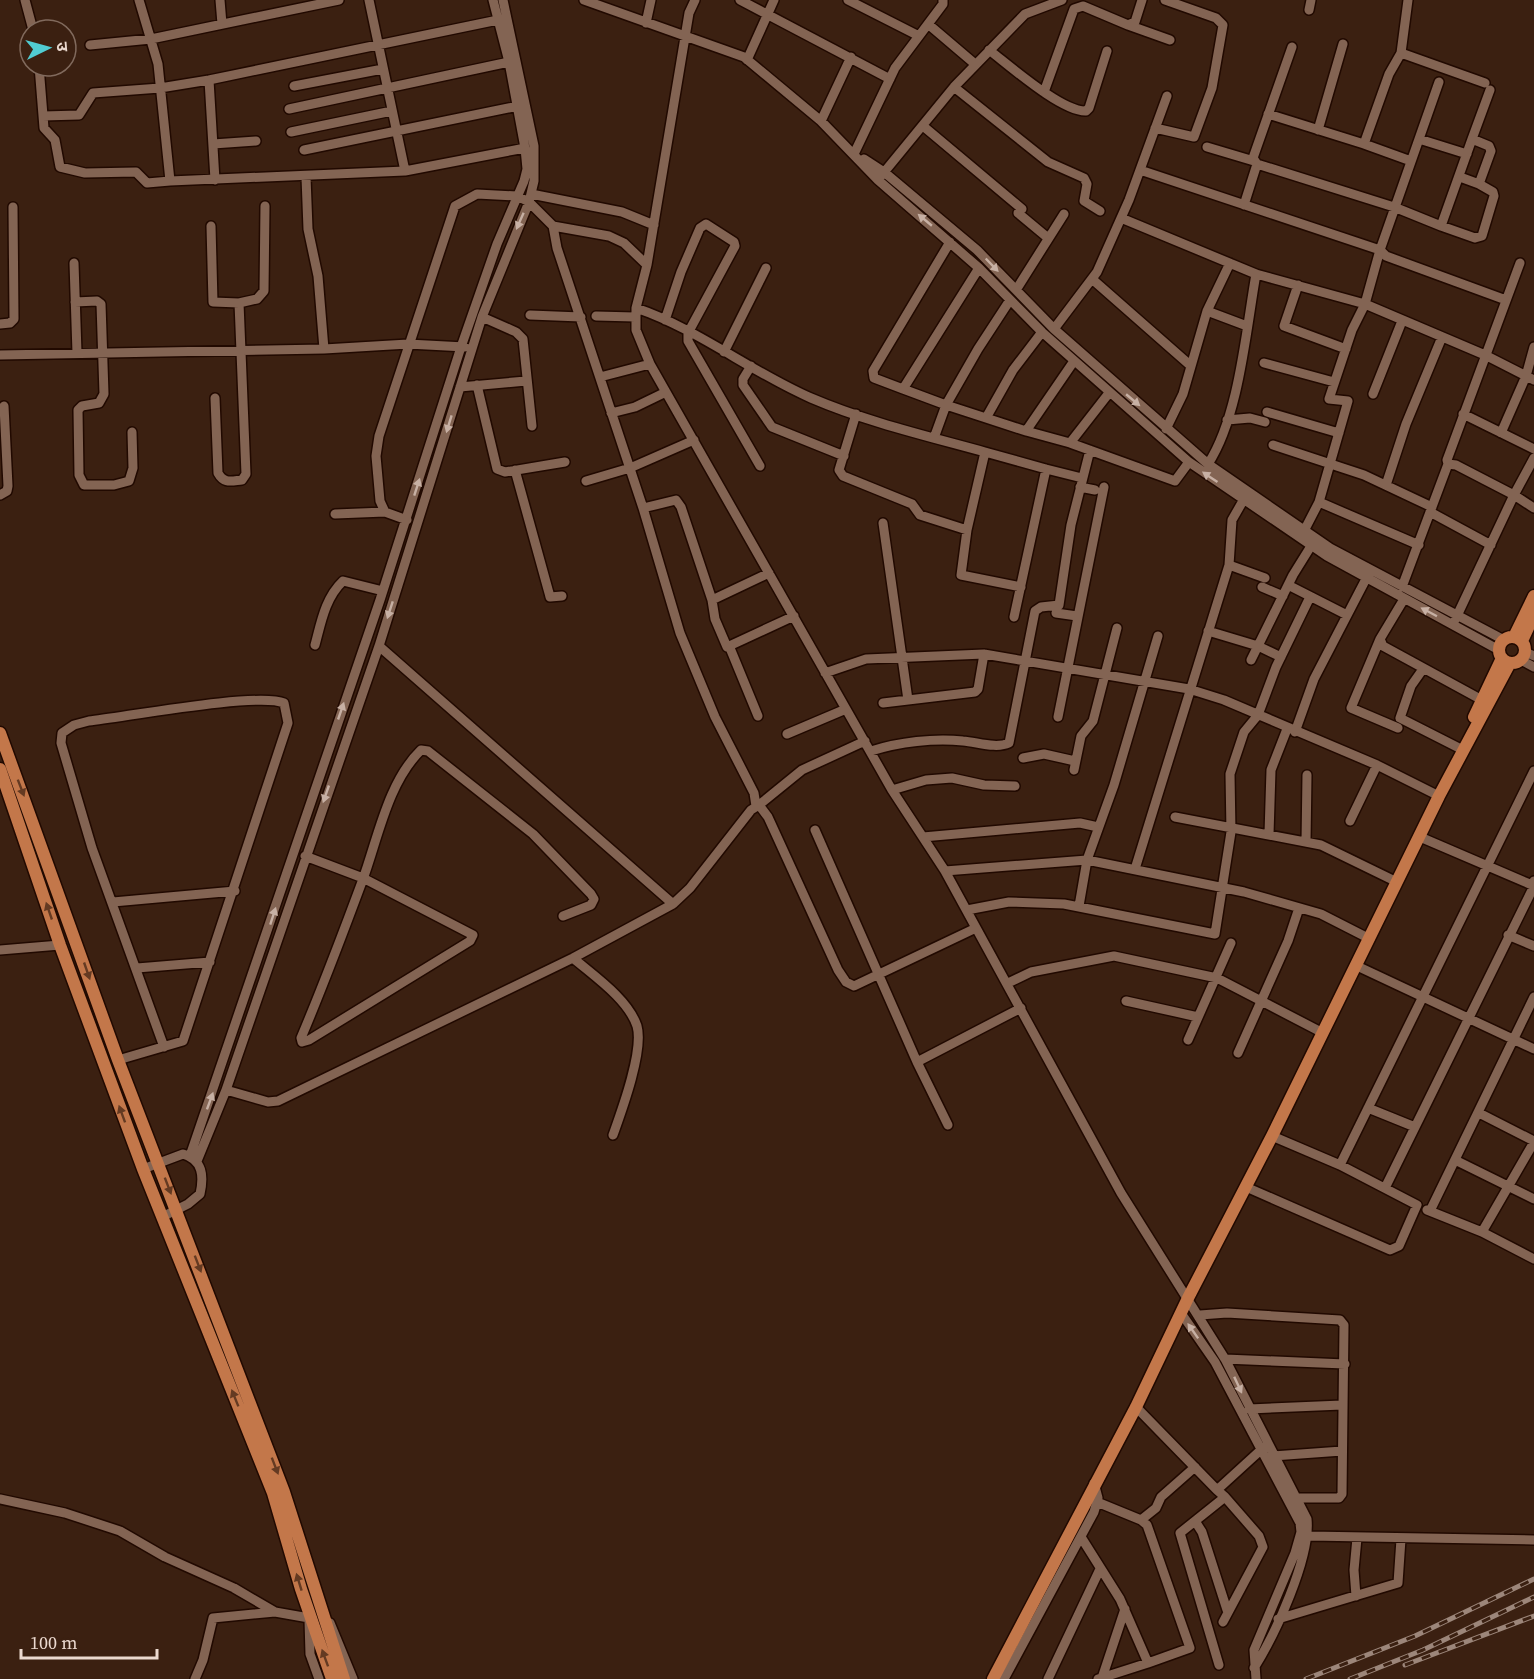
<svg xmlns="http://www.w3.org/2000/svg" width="1534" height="1679" viewBox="0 0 1534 1679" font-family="'Source Serif 4','Noto Sans Devanagari',serif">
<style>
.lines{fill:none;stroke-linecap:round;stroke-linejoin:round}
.minor-casing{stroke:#210900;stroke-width:12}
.major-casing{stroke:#210900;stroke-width:15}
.minor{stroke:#836453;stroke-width:9}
.major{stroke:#c3774a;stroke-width:12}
.rail-casing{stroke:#9c867a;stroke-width:5}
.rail{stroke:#3b2011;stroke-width:3;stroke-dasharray:9;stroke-linecap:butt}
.oneway{fill:#c7b0a4}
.oneway2{fill:#643a22}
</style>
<rect width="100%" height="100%" fill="#3b2011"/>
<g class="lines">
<defs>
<path id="minor" d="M25,0L33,30
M139,0L158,64L170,181L405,171L525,148
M220,0L222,24
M369,0L405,171
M584,0L744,57L821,121L878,180L979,268L1042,332L1189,462L1327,556L1499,650
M695,0L689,13L647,265L636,308V330L650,364L892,790L945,871L1121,1193L1225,1359L1307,1519C1311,1557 1275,1635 1254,1668
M740,0L890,79
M848,0L919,36
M1408,0L1401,53L1389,74L1364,144L1411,161
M1309,10L1311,0
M646,23L651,0
M928,24L975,64
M1128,25L1170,40
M90,45L151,39L339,0
M1292,47L1253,158L1257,164L1394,207L1441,226L1472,139L1489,146L1491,151L1479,184L1460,177
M989,50C1010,66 1062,112 1086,111L1089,108L1107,51
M1401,53L1485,83
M747,60L774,0
M39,66L44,128L55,140L60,167L85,173L136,172L147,183L170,181
M209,80L215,180
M1439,82L1380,250L1386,256L1506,300
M294,86L383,69
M954,87L1048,162L1084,178L1087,184L1084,201L1100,211
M1044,92L1074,9L1083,6L1128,25L1135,22L1142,0
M289,109L509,62
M1268,114L1364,144
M43,116L79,115L93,93L160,88L209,80L498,20
M821,121L851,57
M923,126L1022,209
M1155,128L1194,137L1212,88L1223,25L1216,18L1165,0
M1318,130L1343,44
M291,132L392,111
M1419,139L1467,154
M1472,139L1490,90
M213,144L256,141
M1207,147L1254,161
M304,150L518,106
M854,154L895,68L943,4V0
M864,159L884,172L977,250L1054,329L1208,464L1330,548L1504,640
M1140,170L1380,250L1365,304L1352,330L1329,399L1348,401L1319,502L1304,531
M881,176L954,87L1025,14L1062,0
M306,177L308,229L318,276L324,349
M531,194L622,212L654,225
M1244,205L1257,164
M1018,213L1048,238
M1121,218L1256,274
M211,226L213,302L239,303
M553,226L557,248L643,508L680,633L715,717L754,793L756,806
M1441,226L1475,238L1482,236L1494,196L1493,192L1479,184
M74,263L77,353
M1092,279L1191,366
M1298,285L1284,326L1346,349
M1016,290L1064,214
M75,302L97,301L101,304L104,394L99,403L82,406L78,410L79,475L84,485H114L129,481L133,468L132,432
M636,308C698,329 751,372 811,398C867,422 927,436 985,452L967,530L961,575L1021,587
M1207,311L1247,326
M530,315L581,317
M596,316L635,317
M482,317L516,332L523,339L532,426
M665,320L681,272L700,228L706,224L734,242L735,246L688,333V341L760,466
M0,324L10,323L14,319L13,207
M1054,329L1097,272L1129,200L1167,96
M724,352L766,268
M0,355L324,349L408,344L465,347
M1074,361L1026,431L1070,443L1109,393
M1264,363L1334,382
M751,366L743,379V385L772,427L844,456
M600,377L650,364
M477,385L497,469L505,472L565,462
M460,387L526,381
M903,389L874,378L873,371L950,242
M1373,394L1402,321
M215,398L218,473C224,484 231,481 242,480L246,474L239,303L257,299L264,291L265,206
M1267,412L1339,433
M611,413L635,407L666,392
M856,414L839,470L843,476L912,504L920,515L967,530
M1463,414L1534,449
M986,418L946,405L978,349L1010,300
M1227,420L1250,418L1265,422
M1166,429L1183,394L1207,311L1230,263
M1026,431L986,418L1013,370L1042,332
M1501,433L1526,376L1534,347
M934,438L946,405L903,389L979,268
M1070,443L1175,481L1189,462
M1273,445L1364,475L1432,507
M985,452L1046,469
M1208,464C1239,417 1246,330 1256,274L1365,304L1485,355L1534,380
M1448,464L1447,460L1520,263
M515,470L549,593L550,597L562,596
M586,481L630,468L694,440
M1386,485L1406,424L1442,337
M1080,487L1095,490
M0,495L7,491L8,486L4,406
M1319,502L1419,545
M643,508L676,500L681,507L712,600L715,619L727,647L794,616
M1430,512L1491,545
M335,514L385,512
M407,520L385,512L380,501L376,456L379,436L455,206L477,194L517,196L529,202L553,226L609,236L624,243L647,265
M883,523L908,700
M1229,565L1265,578
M1288,585L1347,615
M1262,587L1283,596
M1402,587L1448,464L1456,465L1514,495L1534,458
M1404,599L1380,639L1383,646L1482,700
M712,600L769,573
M1056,613L1077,616
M1014,617L1046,469L1082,478
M1455,620L1514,495L1534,508
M1208,631L1258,646L1281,657
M1380,639L1351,708L1398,728
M315,645C321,623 325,598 343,581L383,591
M379,646L673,904
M730,648L758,716
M1525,652L1534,656
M1251,660L1293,575L1311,546
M1521,660L1534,667
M1423,669L1411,686L1400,718L1463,750
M825,673L866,659L984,654L1189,689L1224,700L1377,765L1439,796
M883,703L975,692L978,689L984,654
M1058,717L1104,487
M1295,732L1314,679L1368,575
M787,734L846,709
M871,751C899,742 934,738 963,741C977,742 996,749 1009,743L1035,611L1041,607L1059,605L1071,525L1090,450
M1023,758L1044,754L1075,761
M1074,770L1081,736L1093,721L1117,628
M892,790L926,780L952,778L984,785L1015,786
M759,805L802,770L865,741
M1175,817L1321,845L1397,882
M1350,821L1377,765
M815,830L917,1062L1021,1008
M1269,834L1271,770L1287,729
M923,837L1080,823L1098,827
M1420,837L1532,885L1534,881
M1306,842L1307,775
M305,856L363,878L473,935L470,941L309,1040L302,1042L301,1038C323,986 343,933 363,879C378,838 388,782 421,750L428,751L533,834L591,894L594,899L591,905L563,916
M1135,869L1229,565L1232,520L1244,499
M945,871L1087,860L1244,892L1321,914L1370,939
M113,902L235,891
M1079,906L1087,860L1114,785L1158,636
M967,910L1009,902L1064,904L1215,934L1231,832L1230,774L1244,732L1258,715L1276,667L1310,597
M1508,935L1534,946
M0,950L60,945
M573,958C594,976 628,999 637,1026C644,1050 622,1110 613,1135
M1357,966L1534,1049
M137,968L210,962
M1008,983L1031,972L1114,956L1217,978L1323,1033
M1126,1001L1198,1017
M1188,1040L1231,943
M1238,1053L1288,941L1299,908
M118,1060L183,1041L288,723L284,703C258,692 125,717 89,721L74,725L62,733L61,743L92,848L164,1047
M917,1062L948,1125
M226,1090L268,1102L278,1101L573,958L673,904L690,888L751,810L759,805L768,817L838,970L846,982L854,986L976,928
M1368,1108L1415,1127
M1479,1113L1534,1141
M190,1156L380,600L461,347L497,244L524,181L527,169L525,148L509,62L493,0
M1455,1160L1534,1199
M197,1161L226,1090L379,646L482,317L529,202L534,181V146L503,0
M1340,1165L1534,771
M143,1169L183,1154C203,1160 204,1176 200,1194L188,1204L162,1217
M1246,1187L1390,1250L1399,1246L1417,1205L1340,1165L1272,1136
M1385,1188L1534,886
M1427,1210L1482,1232L1534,1259
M1430,1211L1534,997
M1482,1232L1534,1142
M1181,1313L1215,1362L1300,1523L1301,1532L1295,1553L1254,1650L1256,1679
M1200,1315L1227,1313L1340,1320L1344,1325L1342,1494L1339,1498H1297
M1225,1359L1345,1364
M1136,1407L1217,1490
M1249,1409L1342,1405
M1273,1456L1342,1451
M0,1499L65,1513L120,1531L165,1557L234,1588L275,1612L309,1618
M1097,1502L1141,1520L1147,1525L1190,1648L1148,1663
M1141,1520L1156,1508L1161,1497L1195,1467
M1195,1521L1202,1532L1227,1610
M1309,1536L1534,1540
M1081,1537L1120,1599L1148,1663L1098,1679
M1356,1596L1354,1570L1357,1538
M1278,1619L1398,1583L1401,1539
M309,1620L310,1654L319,1679
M1223,1622L1263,1547L1259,1536L1225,1497
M330,1623L353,1679
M1219,1665L1180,1533L1225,1497L1217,1490L1263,1448
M1102,1678L1125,1609
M195,1679L203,1660L213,1618L275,1612
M1004,1679L1094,1512L1098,1498L1094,1483
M1048,1679L1100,1569"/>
<path id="major" d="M1499 650a13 13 0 1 1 26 0a13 13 0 1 1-26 0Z
M1514,637L1534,596
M1522,641L1534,615
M1474,717L1502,658
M0,733L118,1060L284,1492L344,1679
M0,769L60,945L143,1169L273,1493L301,1589L332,1679
M993,1679L1136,1407L1188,1298L1272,1136L1439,796L1510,663"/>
</defs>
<!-- minor casing -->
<use href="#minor" class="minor-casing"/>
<!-- major casing -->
<use href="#major" class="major-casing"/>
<!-- minor -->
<use href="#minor" class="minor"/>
<!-- major -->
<use href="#major" class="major"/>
<defs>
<path id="rail" d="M1405,1665L1534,1616
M1306,1679L1415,1636L1534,1579
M1350,1679L1423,1650L1534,1597"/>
</defs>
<!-- rail casing -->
<use href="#rail" class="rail-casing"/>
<!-- rail -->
<use href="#rail" class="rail"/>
</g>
<!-- one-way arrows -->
<defs><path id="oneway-solid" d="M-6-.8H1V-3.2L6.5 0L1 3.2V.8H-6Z" transform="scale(1.5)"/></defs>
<g class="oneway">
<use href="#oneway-solid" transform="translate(925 220) rotate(-140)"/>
<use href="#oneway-solid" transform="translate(520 221) rotate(114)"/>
<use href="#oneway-solid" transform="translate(992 265) rotate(46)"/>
<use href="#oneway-solid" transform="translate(1133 400) rotate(40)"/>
<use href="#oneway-solid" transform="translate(449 424) rotate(107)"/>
<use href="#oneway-solid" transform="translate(1210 477) rotate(-146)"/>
<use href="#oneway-solid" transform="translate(417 487) rotate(-72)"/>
<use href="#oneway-solid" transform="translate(390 610) rotate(108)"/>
<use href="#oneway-solid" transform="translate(1429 612) rotate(-152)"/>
<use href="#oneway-solid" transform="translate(341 711) rotate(-71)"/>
<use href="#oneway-solid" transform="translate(326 794) rotate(109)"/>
<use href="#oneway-solid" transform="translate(273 916) rotate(-72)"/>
<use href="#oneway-solid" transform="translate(210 1101) rotate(-70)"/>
<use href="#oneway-solid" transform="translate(1193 1331) rotate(-125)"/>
<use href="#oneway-solid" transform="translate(1238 1385) rotate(65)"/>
</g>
<g class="oneway2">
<use href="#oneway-solid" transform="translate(21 788) rotate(69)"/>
<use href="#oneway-solid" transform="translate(49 911) rotate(-109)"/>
<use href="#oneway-solid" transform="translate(87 971) rotate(71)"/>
<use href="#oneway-solid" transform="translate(122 1114) rotate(-110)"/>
<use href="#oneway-solid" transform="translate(168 1186) rotate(69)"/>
<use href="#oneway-solid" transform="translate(198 1264) rotate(69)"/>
<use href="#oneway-solid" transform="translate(235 1398) rotate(-112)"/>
<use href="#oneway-solid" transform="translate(275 1466) rotate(69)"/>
<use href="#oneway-solid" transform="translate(299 1582) rotate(-107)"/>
<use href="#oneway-solid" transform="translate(325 1658) rotate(-110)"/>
</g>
<!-- north arrow -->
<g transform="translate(48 48) rotate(85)"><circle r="28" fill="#3b2011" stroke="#816a5d" stroke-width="1.5"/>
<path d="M0-4.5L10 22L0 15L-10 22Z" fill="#51ccd2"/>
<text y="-9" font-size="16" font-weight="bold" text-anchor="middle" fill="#ebd9cf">उ</text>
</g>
<!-- scale -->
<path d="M21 1649v9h136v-9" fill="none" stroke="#ebd9cf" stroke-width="3"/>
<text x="30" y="1649" font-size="18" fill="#ebd9cf" stroke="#3b2011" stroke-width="4.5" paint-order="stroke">100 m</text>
</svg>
